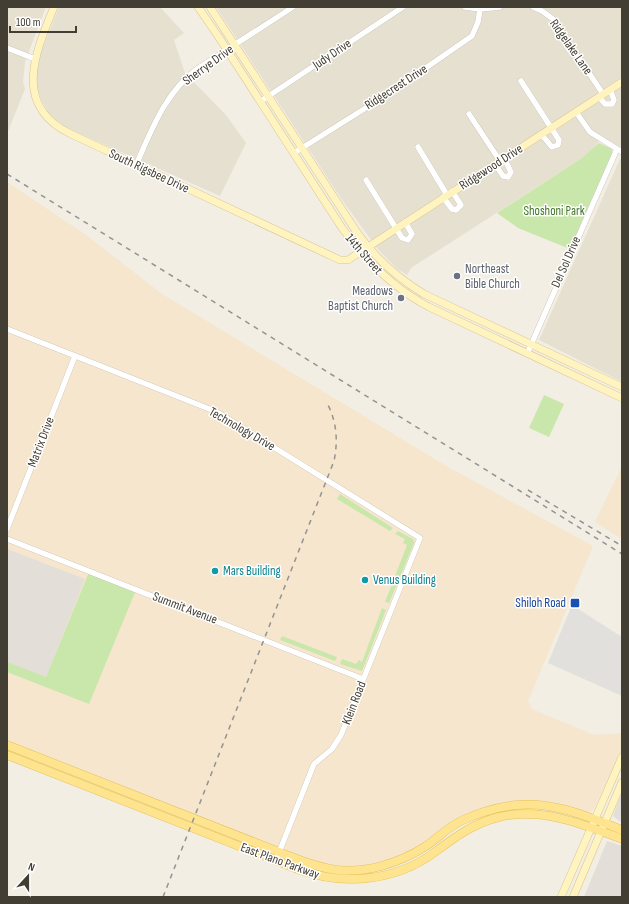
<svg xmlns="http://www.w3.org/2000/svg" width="629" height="904" viewBox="0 0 629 904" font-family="'Sofia Sans Condensed',sans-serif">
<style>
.residential{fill:#e6e0d1}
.commercial{fill:#f5e6cd}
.industrial{fill:#e3dfd8}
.green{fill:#c9e7ab}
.parking{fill:#e2e0dc}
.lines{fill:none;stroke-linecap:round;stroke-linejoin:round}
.street-casing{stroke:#bdb6a6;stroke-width:6}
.secondary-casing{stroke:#d3c492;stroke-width:8}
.primary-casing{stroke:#e4c25f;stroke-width:9}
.street{stroke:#fff;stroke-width:5.5}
.secondary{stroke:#fff3c0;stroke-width:7}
.primary{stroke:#ffe48f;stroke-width:8}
.rail{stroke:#939393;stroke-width:1.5;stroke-dasharray:5 5;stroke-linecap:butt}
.worship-dot{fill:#6b7280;stroke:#fff;stroke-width:1.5}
.culture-dot{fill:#0f9aa8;stroke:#fff;stroke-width:1.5}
.transit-dot{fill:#1a4fb4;stroke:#fff;stroke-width:1.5}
.labels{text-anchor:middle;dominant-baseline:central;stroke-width:3;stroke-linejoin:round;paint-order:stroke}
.street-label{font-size:13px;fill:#433e33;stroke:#fff}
.park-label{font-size:13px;fill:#417527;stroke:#fff}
.worship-label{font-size:13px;fill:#5b616d;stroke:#fff;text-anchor:start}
.culture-label{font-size:13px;fill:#0d838f;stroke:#fff;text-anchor:start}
.transit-label{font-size:13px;fill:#164399;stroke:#fff;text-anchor:end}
</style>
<rect width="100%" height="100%" fill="#f2eee3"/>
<!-- residential -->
<path class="residential" d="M7,7H46L25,62L23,82L25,89L7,134Z
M59,7H160L184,33L174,40L185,73L226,115L246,143L220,196L65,127L49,113L41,99L37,86L36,75L40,55Z
M216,7H622V148L602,137L593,150L582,158L411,268L407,275L396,268L377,248L340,197Z
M622,158V382L539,340L620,159Z"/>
<!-- commercial -->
<path class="commercial" d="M7,182L86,235L162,294L448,467L593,546L528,701L532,709L594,735L622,733V750L594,809L589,812L544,802L490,807L399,856L365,865L345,866L324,863L304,858L7,741Z
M622,466V539L595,522Z"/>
<!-- industrial -->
<path class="industrial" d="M7,549L85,579L45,680L7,665Z
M622,792V823L613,816Z
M607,841L622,846V897H584Z"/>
<!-- green -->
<path class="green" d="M599,143L612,149V153L570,249L518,228L497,213L582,158Z
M544,395L564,404L549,437L529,428Z
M340,494L393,528L390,531L337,499Z
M398,531L413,539L414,543L389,603L385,602L407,545L403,543L405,539L395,534Z
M89,572L136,590L89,704L7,672V662L46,677Z
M382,608L386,610L362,671L340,664L342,659L356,664L359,660L362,662Z
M282,636L337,657L335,661L280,640Z"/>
<!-- parking -->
<path class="parking" d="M572,605L622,637V696L548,663Z"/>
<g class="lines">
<defs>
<path id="street" d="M465,7L480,9L500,7
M533,7L542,11L553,19L603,94
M7,48L35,59
M521,81L559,140L558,145L552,147L541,134
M599,97L605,104H612L614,100L610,89
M261,101L403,7
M576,112L590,132L622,152
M469,114L500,161
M418,147L447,195
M294,153L388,94L472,36L478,22L480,9
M495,164L503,176L508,177L511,172L504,158
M136,165C152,129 165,93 197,69L293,7
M366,180L402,238L408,240L412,234L405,222
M443,197L452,209L456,210L461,205L452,191
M7,329L217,412L420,538L341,735L332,749L314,764L278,855
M527,354L617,149
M7,529L75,356
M7,539L363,679"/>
<path id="secondary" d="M54,7C35,53 12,106 71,134L340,260H348L622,82
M198,7L218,36L342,228C366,261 393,288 429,307L622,398
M210,7L356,231C374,257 396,277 424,294L622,387
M561,897L622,757
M573,897L622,782"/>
<path id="primary" d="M7,745L279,852C296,859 313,866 331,869C363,875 400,863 426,846C438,838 448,827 461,821C478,813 498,807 516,805C553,801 589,817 622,830
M7,755L300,870C345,886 396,881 435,852C455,837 474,823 499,817C543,807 582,824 622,839"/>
</defs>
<!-- street casing -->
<use href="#street" class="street-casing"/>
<!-- secondary casing -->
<use href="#secondary" class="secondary-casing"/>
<!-- primary casing -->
<use href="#primary" class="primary-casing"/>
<!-- street -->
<use href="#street" class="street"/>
<!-- secondary -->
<use href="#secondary" class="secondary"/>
<!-- primary -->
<use href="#primary" class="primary"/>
<!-- rail -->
<path class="rail" d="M7,174L622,554
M528,490L622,546
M163,897L334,461C338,442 337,423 328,405"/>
</g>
<!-- markers -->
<g class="worship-dot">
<circle cx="457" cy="276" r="4"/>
<circle cx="401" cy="298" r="4"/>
</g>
<g class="culture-dot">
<circle cx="215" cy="571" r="4"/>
<circle cx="365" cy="580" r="4"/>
</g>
<rect class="transit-dot" x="570" y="598" width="10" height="10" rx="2"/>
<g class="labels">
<!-- street labels -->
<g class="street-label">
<text transform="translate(571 47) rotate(55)">Ridgelake Lane</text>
<text transform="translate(332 54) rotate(-34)">Judy Drive</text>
<text transform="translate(208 65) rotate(-36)">Sherrye Drive</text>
<text transform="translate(396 87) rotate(-33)">Ridgecrest Drive</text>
<text transform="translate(491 167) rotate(-33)">Ridgewood Drive</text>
<text transform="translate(149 171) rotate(25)">South Rigsbee Drive</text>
<text transform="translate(364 254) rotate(49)">14th Street</text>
<text transform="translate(566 262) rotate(-66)">Del Sol Drive</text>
<text transform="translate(242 429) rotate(30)">Technology Drive</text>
<text transform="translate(41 442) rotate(-69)">Matrix Drive</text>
<text transform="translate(185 608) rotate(21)">Summit Avenue</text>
<text transform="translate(354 703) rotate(-69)">Klein Road</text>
<text transform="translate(280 861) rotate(20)">East Plano Parkway</text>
</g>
<!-- park labels -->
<g class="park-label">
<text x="554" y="211">Shoshoni Park</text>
</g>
<!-- worship labels -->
<g class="worship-label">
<text x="465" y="269">Northeast<tspan x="465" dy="15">Bible Church</tspan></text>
<text x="393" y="291" text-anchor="end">Meadows<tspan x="393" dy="15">Baptist Church</tspan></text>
</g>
<!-- culture labels -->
<g class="culture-label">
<text x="223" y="571">Mars Building</text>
<text x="373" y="580">Venus Building</text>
</g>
<!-- transit labels -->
<g class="transit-label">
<text x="566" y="603">Shiloh Road</text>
</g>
</g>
<!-- border -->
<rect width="629" height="904" fill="none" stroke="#433e33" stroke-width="16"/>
<!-- north arrow -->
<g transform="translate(28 876) rotate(21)" stroke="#ffffff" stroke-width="3" paint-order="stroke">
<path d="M0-3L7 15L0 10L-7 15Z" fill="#433e33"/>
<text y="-6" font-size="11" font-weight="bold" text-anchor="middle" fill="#433e33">N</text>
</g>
<!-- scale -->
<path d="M10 26v6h66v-6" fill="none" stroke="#433e33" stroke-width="2"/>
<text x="16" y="26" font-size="12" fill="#433e33" stroke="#ffffff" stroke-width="3" paint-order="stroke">100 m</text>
</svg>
